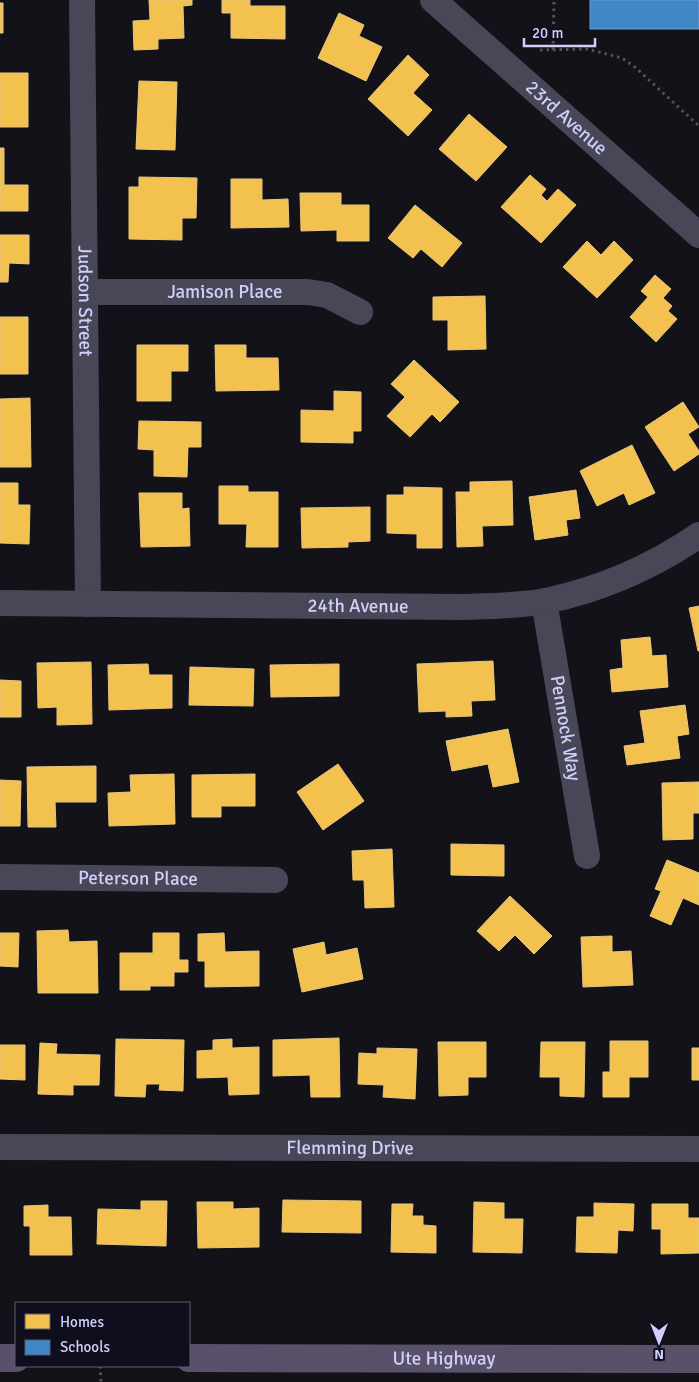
<svg xmlns="http://www.w3.org/2000/svg" width="699" height="1382" viewBox="0 0 699 1382" font-family="Signika,sans-serif">
<style>
.homes{fill:#f2c14e;stroke:#e8c581}
.schools{fill:#3f88c5;stroke:#6b9dd5}
.lines{fill:none;stroke-linecap:round;stroke-linejoin:round}
.path{stroke:#49555f;stroke-width:3;stroke-dasharray:2.5 4;stroke-linecap:butt}
.minor{stroke:#474758;stroke-width:26}
.major{stroke:#595169;stroke-width:28}
.labels{text-anchor:middle;dominant-baseline:central;stroke-width:5;stroke-linejoin:round;paint-order:stroke}
.street-label{font-size:19px;fill:#d1cef9;stroke:#0f0e1c}
</style>
<rect width="100%" height="100%" fill="#121218"/>
<!-- homes -->
<path class="homes" d="M149,0H192V5L183,6L184,38L158,39V49L134,50L133,21L150,20Z
M222,0H250V6H285V39L231,38V13H222Z
M0,3H3V33H0Z
M339,13L364,25L359,36L382,47L366,81L318,58Z
M408,55L429,75L413,93L432,110L408,136L368,99Z
M0,73H28V127H0Z
M139,81L177,82L175,150L136,149Z
M469,114L507,147L476,181L439,149Z
M0,148H4V185H28V211H0Z
M530,175L546,189L541,195L547,201L558,189L576,205L541,243L501,207Z
M139,177L197,178L196,218H182V240L129,239V187H139Z
M231,179H262V200L288,199L289,227L231,228Z
M300,193H341V205H369V241H337V230L301,231Z
M415,205L462,243L442,267L421,249L413,258L388,238Z
M0,235H29V264L9,263L8,282H0Z
M587,241L601,255L614,241L633,260L597,298L563,267Z
M655,275L671,289L663,298L672,306L668,311L677,319L656,342L630,317L648,297L641,291Z
M485,296L486,349L448,350V320H433V297Z
M0,317H28V374H0Z
M137,345H188V371H171V401H137Z
M215,345H246V358H278L279,390L216,391Z
M414,360L459,402L440,422L432,414L410,437L387,416L405,397L391,384Z
M334,391L361,392V431H353V443L301,442V410L334,411Z
M30,398L31,467H0V399Z
M683,402L699,427L688,434L699,451V454L674,471L645,427Z
M139,421L201,422V447H188L187,477L154,476V450L138,449Z
M632,445L655,493L629,505L624,493L597,506L580,471Z
M512,481L513,525L482,526L483,546L457,547L456,492H470V482Z
M0,483H18V505H30L29,544L0,543Z
M219,486H248V492H278V547H246L247,524H219Z
M404,487L442,488V548H417V534L387,533V495H404Z
M576,490L580,518L566,520L568,535L535,540L529,497Z
M139,493H182V509L189,508L190,546L141,547Z
M370,507V541L348,542V547L302,548L301,508Z
M699,606V651H698L689,608Z
M650,637L652,656L666,655L668,687L612,692L610,670L623,668L621,640Z
M493,661L495,700L471,701L472,716L446,717V711L419,712L417,664Z
M91,662L92,724L57,725V707L38,708L37,663Z
M148,664L149,675H172V708L109,710L108,665Z
M339,664V696L271,697L270,665Z
M190,667L254,669L253,706L189,705Z
M0,680L21,681V717H0Z
M685,705L689,734L677,736L680,758L627,765L624,746L645,743L640,711Z
M508,729L519,782L493,787L488,764L452,771L446,741Z
M338,764L364,801L323,830L297,792Z
M96,766V802H55L56,827H28L27,767Z
M174,774L175,824L109,826L108,793L131,792L130,775Z
M255,774V806H221V817H192V775Z
M0,780L21,781L20,826H0Z
M699,782V813H693V839L663,840L662,783Z
M451,844L504,845V876L451,875Z
M392,849L394,907L365,908L364,880H353L352,851Z
M667,860L699,873V905L683,898L671,925L650,916L661,891L655,889Z
M510,896L552,936L534,954L515,935L499,951L477,931Z
M68,930L69,942L97,941L98,993H38L37,931Z
M0,933H19L18,967L0,966Z
M153,933H179V960H188V972H174V986H150V990H120V953H153Z
M224,933L225,952L259,951V986L205,987V961H198V934Z
M612,936V952L631,951L633,985L583,987L581,937Z
M324,942L326,955L357,948L363,979L302,992L293,949Z
M339,1038L340,1097H311L310,1075L273,1076V1040Z
M116,1039L184,1040L183,1091L159,1090L160,1084H146L145,1097L115,1096Z
M232,1039V1048L259,1047V1094L229,1095L228,1077L197,1078V1051L213,1050V1040Z
M610,1041H648V1077H629V1097H603V1072H610Z
M438,1042H486V1077H468V1095L439,1096Z
M541,1042H585L584,1097L560,1096V1077H540Z
M40,1043L57,1044L56,1054L100,1055L99,1085H73V1095L38,1094Z
M0,1045H25V1080L0,1079Z
M377,1048L417,1049L415,1099L383,1097L384,1085L358,1084L359,1053L377,1054Z
M692,1048H699V1080H692Z
M283,1200L361,1201V1233L282,1232Z
M141,1201H167L166,1246L97,1244L98,1209L141,1210Z
M197,1202H233V1209L259,1208V1247L198,1248Z
M474,1202L504,1203V1219H523L522,1253L473,1252Z
M594,1203L634,1204L633,1231L618,1230L617,1253L576,1252L577,1217H594Z
M392,1204H413L412,1216H423V1225L436,1226V1253L391,1252Z
M652,1204H688V1218H699V1253L661,1254V1229H652Z
M48,1205V1217H71L72,1255H30V1226H24V1206Z"/>
<!-- schools -->
<path class="schools" d="M590,0H699V29H590Z"/>
<g class="lines">
<!-- path -->
<path class="path" d="M540,50L587,49L622,58L636,68L699,126
M553,50L554,0
M100,1366L101,1382"/>
<!-- minor -->
<g class="minor">
<path id="s1" d="M82,0L88,604"/>
<path id="s2" d="M433,0L699,235"/>
<path id="s3" d="M85,292H308L327,295L360,312"/>
<path id="s4" d="M544,601L587,856"/>
<path id="s5" d="M0,603L462,607C490,606 518,606 546,601C602,589 651,568 699,535"/>
<path id="s6" d="M0,877L275,880"/>
<path id="s7" d="M0,1147L699,1149"/>
</g>
<!-- major -->
<g class="major">
<path d="M0,1358H16"/>
<path id="s8" d="M189,1358L699,1359"/>
</g>
</g>
<g class="labels">
<!-- street labels -->
<g class="street-label">
<text stroke="none"><textPath href="#s2" startOffset="178">23rd Avenue</textPath></text>
<text stroke="none"><textPath href="#s3" startOffset="140">Jamison Place</textPath></text>
<text stroke="none"><textPath href="#s1" startOffset="301">Judson Street</textPath></text>
<text stroke="none"><textPath href="#s5" startOffset="358">24th Avenue</textPath></text>
<text stroke="none"><textPath href="#s4" startOffset="129">Pennock Way</textPath></text>
<text stroke="none"><textPath href="#s6" startOffset="138">Peterson Place</textPath></text>
<text stroke="none"><textPath href="#s7" startOffset="350">Flemming Drive</textPath></text>
<text stroke="none"><textPath href="#s8" startOffset="255">Ute Highway</textPath></text>
</g>
</g>
<!-- legend -->
<rect x="15" y="1302" width="175" height="65" fill="#0f0e1c" stroke="#5d5b74"/>
<rect x="25" y="1314" width="25" height="15" fill="#f2c14e" stroke="#5d5b74"/>
<text x="60" y="1327" font-size="15" fill="#d1cef9">Homes</text>
<rect x="25" y="1340" width="25" height="15" fill="#3f88c5" stroke="#5d5b74"/>
<text x="60" y="1352" font-size="15" fill="#d1cef9">Schools</text>
<!-- north arrow -->
<g transform="translate(659 1342) rotate(180)" stroke="#0f0e1c" stroke-width="4" paint-order="stroke">
<path d="M0-4L9 19L0 12L-9 19Z" fill="#d1cef9"/>
<text y="-8" font-size="14" font-weight="bold" text-anchor="middle" fill="#d1cef9">N</text>
</g>
<!-- scale -->
<path d="M524 38v8h71v-8" fill="none" stroke="#d1cef9" stroke-width="2.5"/>
<text x="532" y="38" font-size="15" fill="#d1cef9" stroke="#0f0e1c" stroke-width="4" paint-order="stroke">20 m</text>
</svg>
